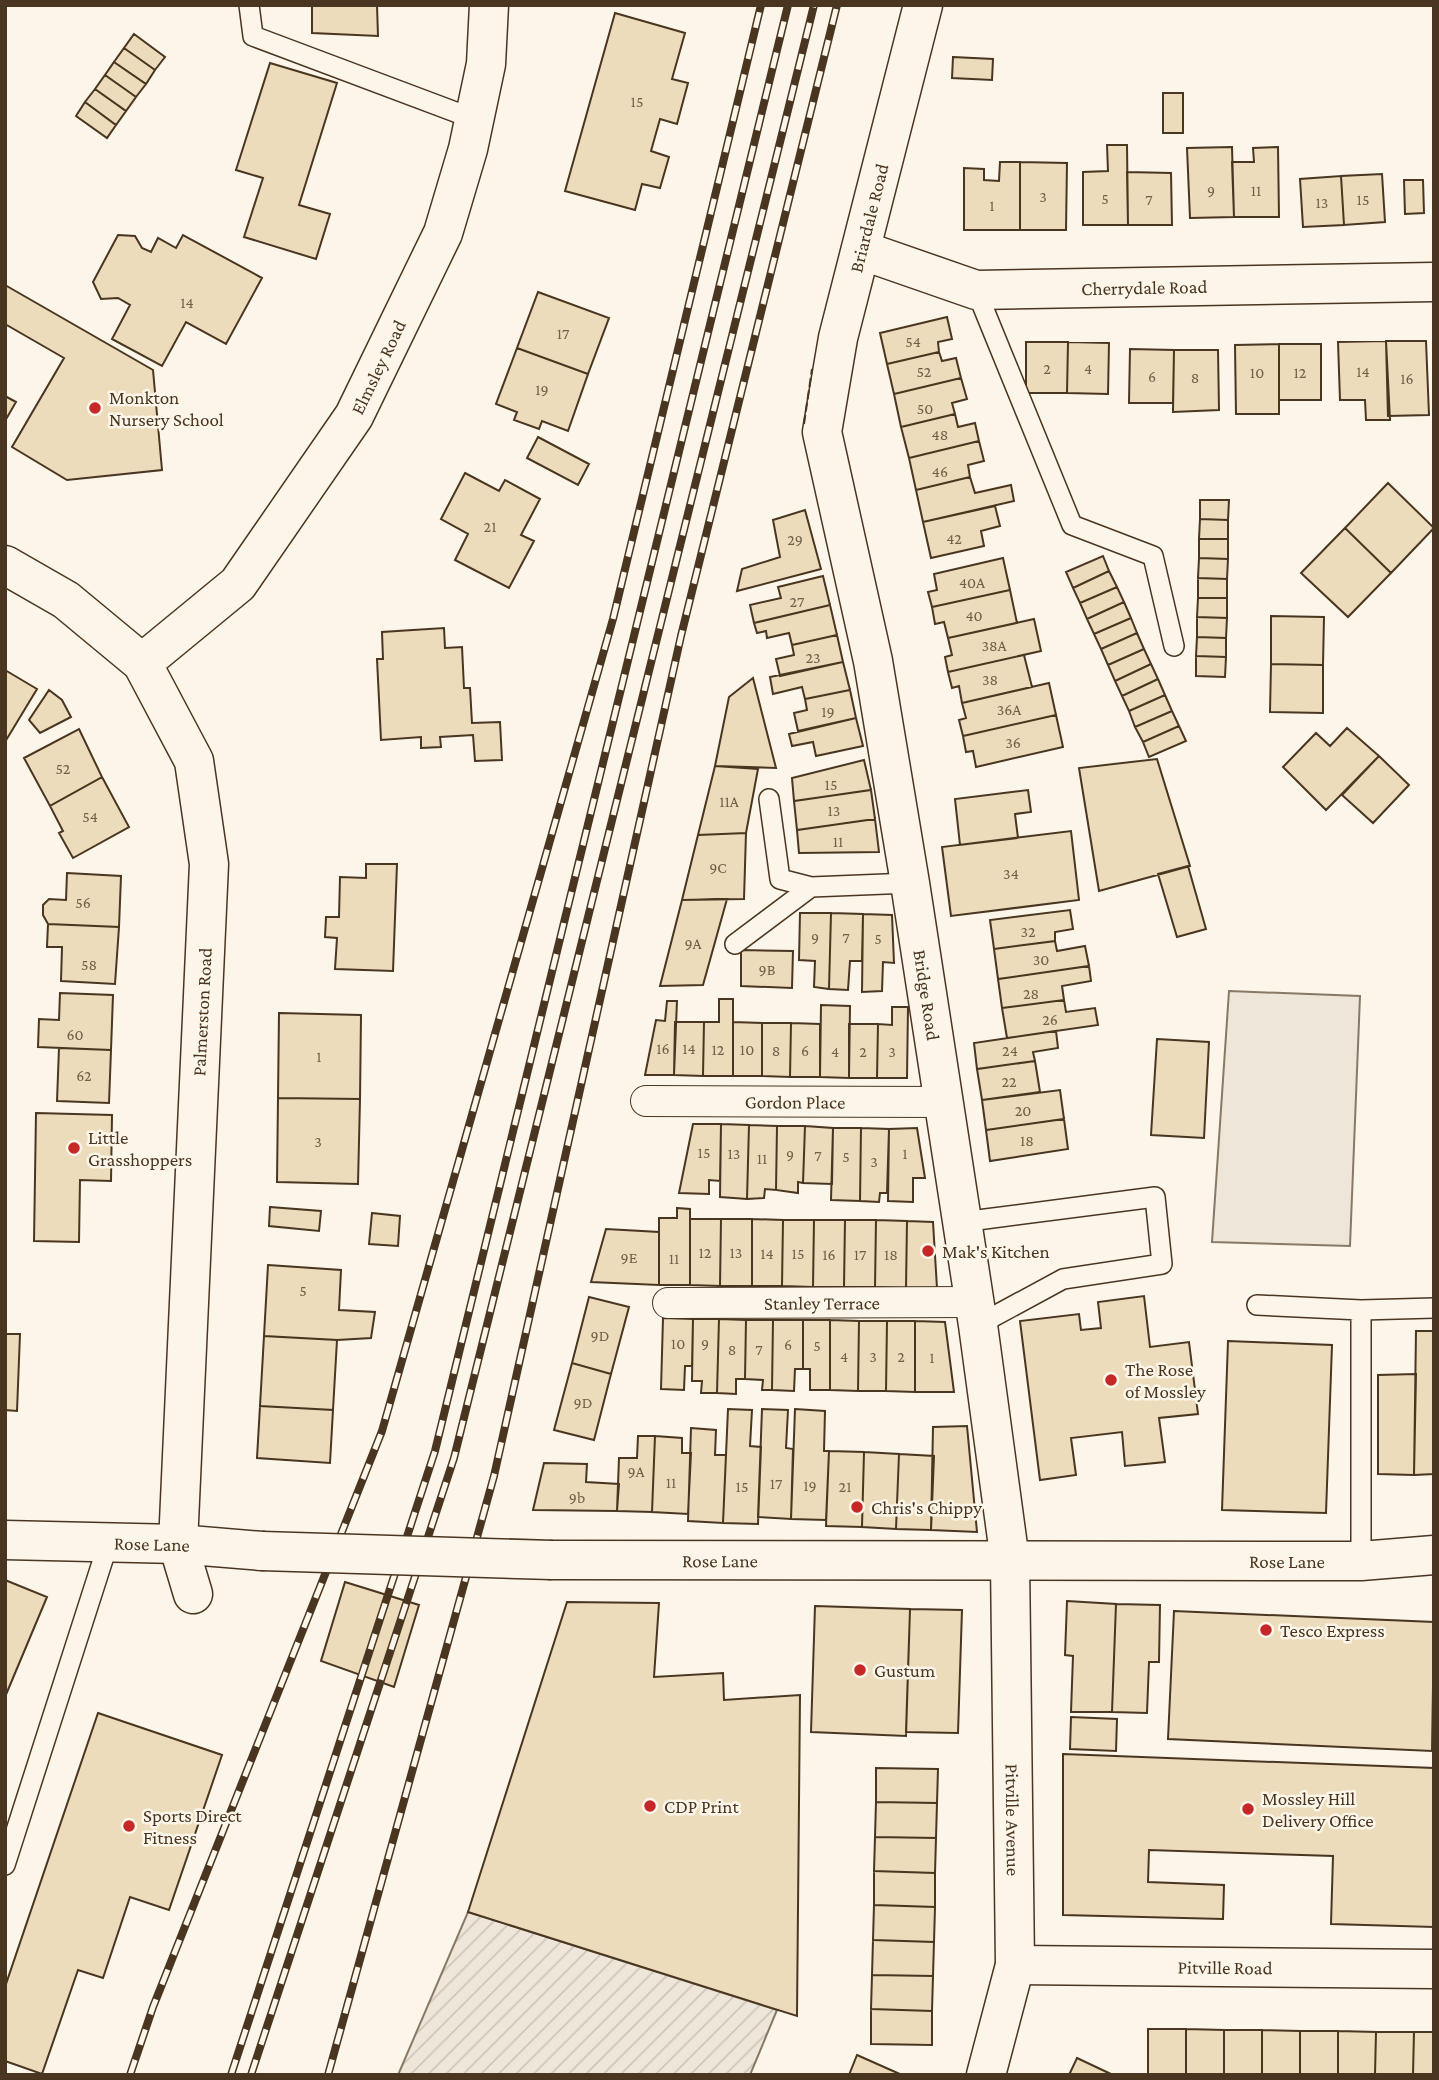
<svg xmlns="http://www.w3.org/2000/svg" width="1439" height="2080" viewBox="0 0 1439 2080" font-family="'Crimson Pro',serif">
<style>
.park{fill:#ede6d9;stroke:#887966;stroke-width:2}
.garden{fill:url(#garden-furrows);stroke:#887966;stroke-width:2}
.building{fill:#ecdcbc;stroke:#4a3520;stroke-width:2}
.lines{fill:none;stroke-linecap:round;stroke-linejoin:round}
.service-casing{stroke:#4a3520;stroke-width:22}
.pedestrian-casing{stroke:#4a3520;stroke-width:32}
.minor-casing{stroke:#4a3520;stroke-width:41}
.tertiary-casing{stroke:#4a3520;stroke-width:41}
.service{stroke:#fbf6e9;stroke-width:19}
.pedestrian{stroke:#fbf6e9;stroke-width:30}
.minor{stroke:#fbf6e9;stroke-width:38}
.tertiary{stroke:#fbf6e9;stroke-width:38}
.rail-casing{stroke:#4a3520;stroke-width:8}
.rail{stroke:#fbf6e9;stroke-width:5;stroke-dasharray:16;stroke-linecap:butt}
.tertiary-bridge-casing{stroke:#4a3520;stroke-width:41;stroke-linecap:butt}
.tertiary-bridge{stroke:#fbf6e9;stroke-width:38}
.fence{stroke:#4a3520;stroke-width:2;stroke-dasharray:9 3.5;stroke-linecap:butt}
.poi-dot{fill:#c62828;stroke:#fbf6e9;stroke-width:2.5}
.labels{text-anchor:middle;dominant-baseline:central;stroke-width:5;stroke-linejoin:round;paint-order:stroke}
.number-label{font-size:16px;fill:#725f47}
.street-label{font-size:19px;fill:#4a3520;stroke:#fbf6e9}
.poi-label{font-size:19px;fill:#4a3520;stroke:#fbf6e9;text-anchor:start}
</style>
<defs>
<pattern id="garden-furrows" width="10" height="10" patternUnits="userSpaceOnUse" patternTransform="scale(1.75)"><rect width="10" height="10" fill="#ede6d9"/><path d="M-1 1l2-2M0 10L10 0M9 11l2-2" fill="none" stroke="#cdc6ba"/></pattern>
</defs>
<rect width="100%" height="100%" fill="#fbf6e9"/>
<!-- park -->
<path class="park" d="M1229,991L1360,996L1350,1246L1212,1242Z"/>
<!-- garden -->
<path class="garden" d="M468,1912L777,2010L750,2075H398Z"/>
<!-- building -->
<path class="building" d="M312,5H377L378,36L312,33Z
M615,13L685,33L672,79L688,83L677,124L660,119L651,151L669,157L660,188L642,184L635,210L565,191Z
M134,34L165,57L155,70L124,48Z
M124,48L155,70L146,84L114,62Z
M953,57L993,59L992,80L952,78Z
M114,62L146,84L136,97L105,75Z
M270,63L337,83L299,205L330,214L316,259L244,237L263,178L236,170Z
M105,75L136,97L126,111L95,89Z
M95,89L126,111L116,125L85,102Z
M1163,93H1183V133H1163Z
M85,102L116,125L107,138L76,116Z
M1107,145H1127L1128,225H1083V172L1108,171Z
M1232,147L1234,217L1190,218L1187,148Z
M1278,147L1279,217H1234L1232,162H1254L1253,148Z
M1000,162H1020V230H964V168L984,169V180L999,181Z
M1020,162L1067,163L1066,230H1020Z
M1127,172L1171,173L1172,225H1128Z
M1382,174L1385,222L1344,225L1341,176Z
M1341,176L1344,225L1303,227L1300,179Z
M1404,180H1423L1424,213L1405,214Z
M118,235L135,236L142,248L151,252L158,238L176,248L183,235L262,278L226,344L186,322L162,366L112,339L130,305L118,298L101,299L93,282Z
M5,285L153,370L162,470L67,480L12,447L64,358L5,324Z
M538,292L609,318L588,374L517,348Z
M947,317L952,339L938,342L939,352L887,364L880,333Z
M1386,341H1426L1429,415L1388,416Z
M1386,341L1390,420H1366L1365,400H1340L1338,342Z
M1026,342H1068L1067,393H1026Z
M1068,342L1109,343L1108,394L1067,393Z
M1279,344H1321V400H1279Z
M1279,344V414H1236L1235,345Z
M517,348L588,374L568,431L542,421L539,429L514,420L517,412L496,404Z
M1130,349L1174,350L1173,403H1129Z
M1174,350H1218L1219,410L1173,412Z
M939,352L942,361L956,358L961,378L894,394L887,364Z
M961,378L967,399L952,403L955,414L901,427L894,394Z
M5,396L16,402L5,421Z
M955,414L958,427L975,423L979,441L909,458L901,427Z
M538,437L589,464L578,485L527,458Z
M979,441L984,461L968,465L970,477L916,490L909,458Z
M465,473L499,491L505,480L540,499L521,535L534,541L509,588L455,560L468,534L441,519Z
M970,477L975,493L1011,485L1014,501L923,522L916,490Z
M1388,483L1434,528L1391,573L1345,528Z
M1200,500H1229L1228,520L1200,519Z
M995,506L1000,526L981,531L984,546L931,558L923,522Z
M805,510L821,569L737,591L742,569L780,557L773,520Z
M1200,519L1228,520V539H1199Z
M1345,528L1391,573L1348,617L1301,573Z
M1199,539H1228V559L1199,558Z
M1103,556L1109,571L1073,588L1066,572Z
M1003,558L1010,590L932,607L928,592L937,590L934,574Z
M1199,558L1228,559L1227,579L1198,578Z
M1109,571L1117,587L1080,603L1073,588Z
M823,576L830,605L754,623L750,605L781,598L778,587Z
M1198,578L1227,579V598H1198Z
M1117,587L1124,602L1087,619L1080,603Z
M1010,590L1017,623L948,638L944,622L935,624L932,607Z
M1198,598H1227V618L1197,617Z
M1124,602L1131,618L1094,634L1087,619Z
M830,605L837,635L792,645L789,633L767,638L766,631L757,633L754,623Z
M1271,616L1324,617L1323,665L1271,664Z
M1197,617L1227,618L1226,638L1197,637Z
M1131,618L1137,633L1101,649L1094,634Z
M1034,619L1041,651L948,672L945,657L952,655L948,638Z
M444,628L445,648L462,647L464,688H470L472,723L500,722L502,760L475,761L473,735L440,737L441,747L421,748V737L381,740L377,659H383L382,632Z
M1137,633L1144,649L1108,665L1101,649Z
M837,635L843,662L780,676L776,659L794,655L792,645Z
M1197,637L1226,638V657L1196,656Z
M1144,649L1151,664L1115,681L1108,665Z
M1024,655L1032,687L962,703L959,686L952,688L948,672Z
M1196,656L1226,657L1225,677L1196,676Z
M843,662L850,690L805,699L802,687L773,694L770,677Z
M1151,664L1158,679L1122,696L1115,681Z
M1271,664L1323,665V713L1270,712Z
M5,670L37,689L5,742Z
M753,678L776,768L715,766L729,697Z
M1158,679L1165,695L1129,711L1122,696Z
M1049,683L1056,715L963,736L959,720L966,718L962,703Z
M49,690L62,700L71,717L40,733L29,720Z
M850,690L856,718L798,731L794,713L807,710L805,699Z
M1165,695L1172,711L1135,727L1129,711Z
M1172,711L1179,726L1143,742L1135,727Z
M1056,715L1063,747L976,767L973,751L966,752L963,736Z
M856,718L863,746L816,756L813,742L792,746L789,734Z
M1179,726L1186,741L1149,757L1143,742Z
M1347,728L1379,756L1326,810L1283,767L1316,733L1330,746Z
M79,729L102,777L50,806L24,758Z
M1379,756L1409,785L1373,823L1342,795Z
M1157,759L1190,866L1099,891L1079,768Z
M864,760L871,790L794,801L792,778Z
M715,766L758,769L746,833L698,835Z
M102,777L129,827L73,858L59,833L63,831L50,806Z
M871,790L875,819L797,830L794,801Z
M1028,790L1031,812L1015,814L1018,838L960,845L955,799Z
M875,819L879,852L799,853L797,830Z
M1071,831L1079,900L951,916L942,847Z
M746,833L744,899L682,900L698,835Z
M366,864H397L393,971L335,969L337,938L325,937L326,917H339L340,877L366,878Z
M1188,866L1206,929L1177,937L1158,874Z
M67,873L121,876L119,927L48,924L43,915V905L49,899L66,900Z
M727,899L703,985L660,986L682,900Z
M1070,910L1073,929L1055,932V941L994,949L990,920Z
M800,913H831L829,989L814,987L815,961L799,960Z
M831,913L863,914L862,961H850L848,990L829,989Z
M863,914L892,915L894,963L883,962L882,991L862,992Z
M48,924L119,927L115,984L61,981L62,947H47Z
M1055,941L1057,951L1085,946L1089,966L998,979L994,949Z
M741,950L793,951L792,988L741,986Z
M1089,966L1091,981L1062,986L1064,1000L1002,1008L998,979Z
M60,993L113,995L111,1050L38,1047L39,1019L59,1020Z
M719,999H733V1076H703L704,1022H719Z
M1064,1000L1066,1012L1095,1008L1098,1025L1007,1038L1002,1008Z
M667,1001H677L674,1075H645L656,1020L665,1021Z
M821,1005L850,1006L849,1078L820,1077Z
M892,1007H908L907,1078H877L878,1024L892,1025Z
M279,1013L361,1015L360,1099L278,1098Z
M675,1022H704L703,1076L674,1075Z
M733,1022L762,1023V1076H733Z
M762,1023H791L790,1077L762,1076Z
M791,1023L820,1024V1077H790Z
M849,1024H878L877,1078H849Z
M1056,1031L1058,1048L1033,1052L1035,1061L977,1069L974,1043Z
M1157,1039L1209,1042L1204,1138L1151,1135Z
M59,1048L111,1050L109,1103L57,1101Z
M1035,1061L1040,1092L982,1100L977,1069Z
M1060,1090L1064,1119L986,1130L982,1100Z
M278,1098L360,1099L358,1184L277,1182Z
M36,1113L112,1115L111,1181L80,1180L79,1242L34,1241Z
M1064,1119L1068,1149L990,1161L986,1130Z
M693,1124H721L720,1181L709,1180V1194L679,1193Z
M721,1124L749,1125L747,1199L720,1197Z
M749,1125L777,1126L776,1190L765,1189L764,1198L747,1199Z
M777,1126H805L803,1183L798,1182V1193L776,1190Z
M805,1126L833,1128L832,1184L803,1183Z
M833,1128H861L860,1201L831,1200Z
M861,1128L889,1129L887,1193H880L879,1202L860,1201Z
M917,1128L925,1178H913V1202L888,1201L889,1129Z
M270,1207L321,1211L319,1231L269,1226Z
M677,1208L690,1209V1285H659V1218H677Z
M372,1213L400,1216L398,1246L369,1244Z
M690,1219H721L720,1286L690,1285Z
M721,1219H752V1286H720Z
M752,1219L783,1220L782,1286H752Z
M783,1220H814L813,1287L782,1286Z
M814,1220H845L844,1287H813Z
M845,1220H876L875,1287H844Z
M876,1220L907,1221L906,1288L875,1287Z
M907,1221L933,1222L937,1288H906Z
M606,1229L659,1232V1285L591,1282Z
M268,1265L341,1270L339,1310L375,1312L371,1338L337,1340L264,1336Z
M1144,1296L1150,1347L1189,1342L1198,1414L1159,1418L1165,1462L1125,1466L1122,1432L1071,1438L1076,1475L1040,1480L1020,1321L1079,1314L1081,1330L1101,1328L1098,1302Z
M589,1297L629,1307L611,1374L572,1363Z
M663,1318L693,1319L692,1366H685L684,1390L661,1389Z
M693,1319H719L717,1393H701L702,1381H692Z
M719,1319L746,1320L745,1379H736V1394L717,1393Z
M746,1320H773L772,1390H762L763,1380L745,1379Z
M773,1320H803V1369H795L794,1391L772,1390Z
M803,1320H830V1390H810V1369H803Z
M830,1320L859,1321L858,1391L830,1390Z
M859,1321H887L886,1391H858Z
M887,1321H915V1392L886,1391Z
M915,1321L945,1322L954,1392H915Z
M1416,1331H1434V1474L1414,1475Z
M5,1334H20L17,1411L5,1410Z
M264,1336L337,1340L333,1410L260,1406Z
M1228,1341L1332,1345L1326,1513L1222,1510Z
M572,1363L611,1374L594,1440L554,1430Z
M1416,1374L1414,1475L1378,1474V1375Z
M260,1406L333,1410L330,1463L257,1458Z
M728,1409L752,1410L750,1446L761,1447L758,1524L723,1523Z
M762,1409L788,1410L786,1448L793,1449L791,1519L758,1517Z
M795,1409L825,1411L824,1451H829L826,1520L791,1519Z
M967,1426L977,1532L931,1530L933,1427Z
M691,1428L716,1430L715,1455H726L723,1523L688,1521Z
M638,1436H655L652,1512L617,1511L619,1458H637Z
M655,1436L682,1438V1453H691L688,1514L652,1512Z
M829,1451L864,1452L862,1527L826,1526Z
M864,1452L899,1454L896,1529L862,1527Z
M899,1454L934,1456L931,1530L896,1529Z
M544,1463L587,1464L586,1482L619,1484L617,1511L533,1510Z
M5,1580L47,1597L5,1697Z
M345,1582L419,1605L394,1687L321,1661Z
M1067,1601L1116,1604L1112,1712H1071L1073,1656L1065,1655Z
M567,1602L659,1603L654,1677L723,1673L724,1700L800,1695L797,2016L468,1912Z
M1116,1604L1160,1605L1159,1662H1149L1147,1713L1112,1712Z
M815,1606L910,1609L906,1736L811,1732Z
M910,1609L962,1610L958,1733L906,1732Z
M1174,1611L1434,1622L1432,1751L1168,1739Z
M98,1713L222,1755L169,1910L130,1897L103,1978L78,1970L42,2074L5,2061V1987Z
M1071,1717L1117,1719L1116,1751L1070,1749Z
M1063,1754L1434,1768V1927L1331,1924L1333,1856L1149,1850L1148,1882L1224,1885L1223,1919L1063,1915Z
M876,1768L938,1769L937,1803L876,1802Z
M876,1802L937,1803L936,1838L875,1837Z
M875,1837L936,1838L935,1873L874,1871Z
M874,1871L935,1873V1907L874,1905Z
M874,1905L935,1907L934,1942L873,1940Z
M873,1940L934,1942L933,1976L872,1975Z
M872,1975L933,1976L932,2011L871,2009Z
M871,2009L932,2011V2045L871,2044Z
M1148,2029H1186V2075H1148Z
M1186,2029L1224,2030V2075H1186Z
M1224,2030H1262V2075H1224Z
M1262,2030L1300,2031V2075H1262Z
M1300,2031H1338V2075H1300Z
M1338,2031L1376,2032L1375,2075H1338Z
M1376,2032H1414L1413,2075H1375Z
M1414,2032H1434V2075H1413Z
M857,2055L902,2075H849Z
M1077,2058L1113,2075H1069Z"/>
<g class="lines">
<defs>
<path id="service" d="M249,5L253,36L474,119
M976,290L1072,525L1153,556L1174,646
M769,799L780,879L811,887
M735,944L811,887L910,883
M962,1222L1155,1197L1162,1264L1063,1279L978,1325
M1257,1305L1361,1310L1434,1308
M1361,1561V1310
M5,1865L108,1544"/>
<g id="pedestrian">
<path id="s1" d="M646,1101L944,1102"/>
<path id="s2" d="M668,1303L975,1302"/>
</g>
<g id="minor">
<path id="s3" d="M923,5L838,338L822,432L873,661L910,883L978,1325L1010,1561L1015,1965L986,2075"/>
<path id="s4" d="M861,250L976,290L1434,282"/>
<path d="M5,565L66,600L142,663L194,761L209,864L178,1544L193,1594"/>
<path id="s5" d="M142,663L238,584L354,416L443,233L468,149L486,64L489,5"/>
<path id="s6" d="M1015,1965L1434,1969"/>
</g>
<g id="tertiary">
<path id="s7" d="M5,1540L178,1544L262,1551"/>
<path id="s8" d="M552,1560L1361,1561L1434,1555"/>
</g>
</defs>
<!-- service casing -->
<use href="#service" class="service-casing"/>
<!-- pedestrian casing -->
<use href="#pedestrian" class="pedestrian-casing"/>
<!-- minor casing -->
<use href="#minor" class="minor-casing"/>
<!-- tertiary casing -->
<use href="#tertiary" class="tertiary-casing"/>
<!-- service -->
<use href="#service" class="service"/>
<!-- pedestrian -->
<use href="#pedestrian" class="pedestrian"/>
<!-- minor -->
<use href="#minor" class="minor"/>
<!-- tertiary -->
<use href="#tertiary" class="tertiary"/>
<defs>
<path id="rail" d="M130,2075L153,2007L382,1431L613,619L761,5
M231,2075L435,1451L788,5
M251,2075L454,1458L814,5
M328,2075L494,1476L681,636L837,5"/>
</defs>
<!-- rail casing -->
<use href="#rail" class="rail-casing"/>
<!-- rail -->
<use href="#rail" class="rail"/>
<defs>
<path id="tertiary-bridge" d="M262,1551L552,1560"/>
</defs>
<!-- tertiary-bridge casing -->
<use href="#tertiary-bridge" class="tertiary-bridge-casing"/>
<!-- tertiary-bridge -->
<use href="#tertiary-bridge" class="tertiary-bridge"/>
<!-- fence -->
<path class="fence" d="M804,424L812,369"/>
</g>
<!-- markers -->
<g class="poi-dot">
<circle cx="95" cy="408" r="7"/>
<circle cx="74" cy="1148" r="7"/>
<circle cx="928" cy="1251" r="7"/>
<circle cx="1111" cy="1380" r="7"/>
<circle cx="857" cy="1507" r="7"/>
<circle cx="1266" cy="1630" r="7"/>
<circle cx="860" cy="1670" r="7"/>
<circle cx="650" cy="1806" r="7"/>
<circle cx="1248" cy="1809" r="7"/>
<circle cx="129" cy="1826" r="7"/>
</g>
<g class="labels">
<!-- number labels -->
<g class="number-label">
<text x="637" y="101">15</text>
<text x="1211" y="190">9</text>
<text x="1256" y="190">11</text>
<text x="1043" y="196">3</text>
<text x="1105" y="198">5</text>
<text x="1149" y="199">7</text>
<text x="1363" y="199">15</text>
<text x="1322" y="202">13</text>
<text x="992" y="205">1</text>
<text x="187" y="302">14</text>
<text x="563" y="333">17</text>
<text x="913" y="341">54</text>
<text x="1047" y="368">2</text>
<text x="1088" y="368">4</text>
<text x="924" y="371">52</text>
<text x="1363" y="371">14</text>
<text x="1257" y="372">10</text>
<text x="1300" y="372">12</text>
<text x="1152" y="376">6</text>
<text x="1195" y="377">8</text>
<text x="1407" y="378">16</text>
<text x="542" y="389">19</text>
<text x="925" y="408">50</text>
<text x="940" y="434">48</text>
<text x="940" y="471">46</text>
<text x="490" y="526">21</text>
<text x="954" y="538">42</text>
<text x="795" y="539">29</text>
<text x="972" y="582">40A</text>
<text x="797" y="601">27</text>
<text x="974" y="615">40</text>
<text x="994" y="645">38A</text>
<text x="813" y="657">23</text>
<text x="990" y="679">38</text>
<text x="1009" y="709">36A</text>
<text x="828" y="711">19</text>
<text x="1013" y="742">36</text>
<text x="63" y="768">52</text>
<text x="831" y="784">15</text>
<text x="729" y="801">11A</text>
<text x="834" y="810">13</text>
<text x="90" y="816">54</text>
<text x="838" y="841">11</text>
<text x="718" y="867">9C</text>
<text x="1011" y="873">34</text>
<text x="83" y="902">56</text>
<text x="1028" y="931">32</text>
<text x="815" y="937">9</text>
<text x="846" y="937">7</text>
<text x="878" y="938">5</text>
<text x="693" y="943">9A</text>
<text x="1041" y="959">30</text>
<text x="89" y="964">58</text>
<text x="767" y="969">9B</text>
<text x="1031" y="993">28</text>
<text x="1050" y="1019">26</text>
<text x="75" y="1034">60</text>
<text x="663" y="1048">16</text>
<text x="689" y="1048">14</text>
<text x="718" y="1049">12</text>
<text x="747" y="1049">10</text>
<text x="776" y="1050">8</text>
<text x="805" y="1050">6</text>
<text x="1010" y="1050">24</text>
<text x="835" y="1051">4</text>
<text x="863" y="1051">2</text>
<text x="892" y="1051">3</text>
<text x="319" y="1056">1</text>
<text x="84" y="1075">62</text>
<text x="1009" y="1081">22</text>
<text x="1023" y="1110">20</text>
<text x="1027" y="1140">18</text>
<text x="318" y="1141">3</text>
<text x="704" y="1152">15</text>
<text x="734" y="1153">13</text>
<text x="905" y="1153">1</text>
<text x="790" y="1154">9</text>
<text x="818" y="1155">7</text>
<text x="846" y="1156">5</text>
<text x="762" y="1158">11</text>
<text x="874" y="1161">3</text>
<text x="705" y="1252">12</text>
<text x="736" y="1252">13</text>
<text x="767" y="1253">14</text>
<text x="798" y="1253">15</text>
<text x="829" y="1254">16</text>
<text x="860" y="1254">17</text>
<text x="891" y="1254">18</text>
<text x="629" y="1257">9E</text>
<text x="674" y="1258">11</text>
<text x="303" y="1290">5</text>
<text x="600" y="1335">9D</text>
<text x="678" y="1343">10</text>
<text x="705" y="1343">9</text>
<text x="788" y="1344">6</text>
<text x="817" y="1345">5</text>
<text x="732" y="1349">8</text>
<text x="759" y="1349">7</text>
<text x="844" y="1356">4</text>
<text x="873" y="1356">3</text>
<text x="901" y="1356">2</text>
<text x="932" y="1357">1</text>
<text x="583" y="1402">9D</text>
<text x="636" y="1471">9A</text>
<text x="671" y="1482">11</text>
<text x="776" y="1483">17</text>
<text x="810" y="1485">19</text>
<text x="742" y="1486">15</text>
<text x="845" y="1486">21</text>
<text x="577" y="1497">9b</text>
</g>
<!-- street labels -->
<g class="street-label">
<text transform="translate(869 218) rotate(-76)">Briardale Road</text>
<text stroke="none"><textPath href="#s4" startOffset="290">Cherrydale Road</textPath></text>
<text stroke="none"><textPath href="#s5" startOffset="383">Elmsley Road</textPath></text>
<text stroke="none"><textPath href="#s3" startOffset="1012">Bridge Road</textPath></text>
<text transform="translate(202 1012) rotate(-87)">Palmerston Road</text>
<text stroke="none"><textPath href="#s1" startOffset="149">Gordon Place</textPath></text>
<text stroke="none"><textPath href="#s2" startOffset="154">Stanley Terrace</textPath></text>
<text stroke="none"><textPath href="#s7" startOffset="147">Rose Lane</textPath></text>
<text stroke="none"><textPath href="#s8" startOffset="168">Rose Lane</textPath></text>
<text stroke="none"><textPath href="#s8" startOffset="735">Rose Lane</textPath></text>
<text stroke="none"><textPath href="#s3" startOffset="1843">Pitville Avenue</textPath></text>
<text stroke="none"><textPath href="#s6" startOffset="210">Pitville Road</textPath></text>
</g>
<!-- poi labels -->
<g class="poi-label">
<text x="109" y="397">Monkton<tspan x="109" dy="22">Nursery School</tspan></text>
<text x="88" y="1137">Little<tspan x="88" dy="22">Grasshoppers</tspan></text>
<text x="942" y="1251">Mak's Kitchen</text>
<text x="1125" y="1369">The Rose<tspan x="1125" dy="22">of Mossley</tspan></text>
<text x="871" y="1507">Chris's Chippy</text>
<text x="1280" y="1630">Tesco Express</text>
<text x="874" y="1670">Gustum</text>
<text x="1262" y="1798">Mossley Hill<tspan x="1262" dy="22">Delivery Office</tspan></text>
<text x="664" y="1806">CDP Print</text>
<text x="143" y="1815">Sports Direct<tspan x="143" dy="22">Fitness</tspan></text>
</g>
</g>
<!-- border -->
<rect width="1439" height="2080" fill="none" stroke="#4a3520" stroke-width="14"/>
</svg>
